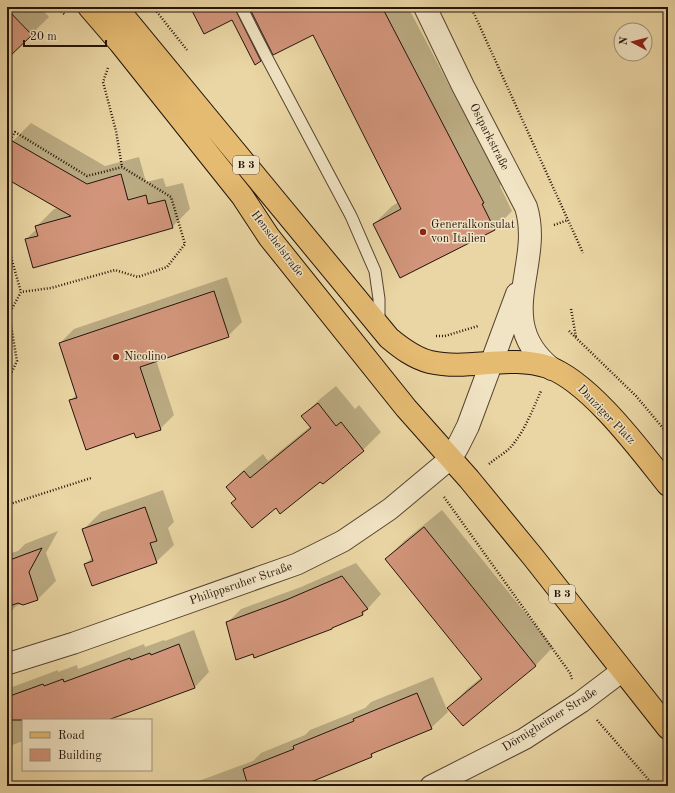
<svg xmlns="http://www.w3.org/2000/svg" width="675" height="793" viewBox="0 0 675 793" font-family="'Old Standard TT',serif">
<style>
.shadow{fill:#0003}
.building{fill:#d2957b;stroke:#24140a}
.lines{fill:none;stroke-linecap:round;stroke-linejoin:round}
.service-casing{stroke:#564430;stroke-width:13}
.minor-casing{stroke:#564430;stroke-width:23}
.tertiary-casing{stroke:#564430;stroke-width:24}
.primary-casing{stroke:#24140a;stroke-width:24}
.path{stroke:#24140a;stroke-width:2.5;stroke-dasharray:1 2;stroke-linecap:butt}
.service{stroke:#f1e4c4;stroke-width:11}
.minor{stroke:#f1e4c4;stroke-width:21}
.tertiary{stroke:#f1e4c4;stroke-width:22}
.primary{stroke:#e5bb72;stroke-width:22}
.poi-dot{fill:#8f2418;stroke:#f1e4c4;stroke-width:1.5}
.labels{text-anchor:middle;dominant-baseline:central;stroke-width:3;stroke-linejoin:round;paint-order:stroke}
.shield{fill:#f1e4c4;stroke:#625242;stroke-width:1}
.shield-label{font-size:11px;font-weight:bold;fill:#24140a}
.street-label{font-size:12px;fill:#24140a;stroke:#f1e4c4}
.poi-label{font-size:12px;fill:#24140a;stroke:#f1e4c4;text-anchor:start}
</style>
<rect width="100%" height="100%" fill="#ead6a4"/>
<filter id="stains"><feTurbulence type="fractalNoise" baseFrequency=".005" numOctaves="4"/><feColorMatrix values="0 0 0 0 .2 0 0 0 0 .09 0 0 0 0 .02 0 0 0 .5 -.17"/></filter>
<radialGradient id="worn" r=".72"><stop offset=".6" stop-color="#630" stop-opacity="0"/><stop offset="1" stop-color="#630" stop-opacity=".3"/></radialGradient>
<!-- shadow -->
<path class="shadow" d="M7,7H40L49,17L7,58Z
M246,7H408L501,184L500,186L512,211L495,229L400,277L374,224L392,206L399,202L313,34L272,49L260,61L233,20Z
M31,123L105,166L139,157L146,182L163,178L166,187L183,183L190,209L172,227L26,239L37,229L36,227L54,209L58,208L7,178V151L13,141Z
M227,277L242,322L228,336L156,360L174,415L160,429L135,432L70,401L77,394L60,343L74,329Z
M336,386L355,409L359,405L381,432L363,450L323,483L321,480L232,503L237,498L227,487L245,469L263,454L268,461L311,426L303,416L320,399Z
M163,490L174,522L168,528L174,545L156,562L85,564L93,557L83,530L101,512Z
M442,510L553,647L536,665L463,724L449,708L466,690L482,677L386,559L404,541Z
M58,531L46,553L56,581L38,599L16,606L7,616V554L18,551L25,544Z
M356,563L381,594L362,615L253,653L227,623L241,609L301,587Z
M194,630L209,672L195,687L111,718L91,720H23V741L7,747V689L58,670V672L77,665L78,669L144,644L145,647L164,640L165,641Z
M433,677L448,712L431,728L376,751L371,756L318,778L311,785L185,786L253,761L261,753L305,735L310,730L365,708L371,702Z"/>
<!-- building -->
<path class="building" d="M190,7H234L261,61L255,65L232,20L204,34Z
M249,7H382L484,203L482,204L495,230L400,278L373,224L401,209L313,35L273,55Z
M7,9L32,35L7,59Z
M7,138L87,184L121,174L128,200L146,195L148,204L165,200L173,228L33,268L25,239L38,236L35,226L71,216L7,179Z
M214,291L229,337L140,367L161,430L136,438L134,433L86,450L69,400L77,398L59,343Z
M318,403L336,426L341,422L364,451L323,484L320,482L280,514L276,508L252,528L231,503L236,499L226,487L244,471L250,478L311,428L301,416Z
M145,507L157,541L150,543L157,563L92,586L84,564L93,561L82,529Z
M424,527L536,666L463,726L447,708L482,679L385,559Z
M42,548L29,572L38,600L23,605L18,603L7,607V561Z
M342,576L368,609L362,612L363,615L332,628V629L254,658L253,654L236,660L226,622L286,600Z
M179,644L195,688L108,720H7V697L43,684L44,686L63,679L64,682L130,658L131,660L150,653L151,655Z
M417,693L432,729L371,754L372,757L301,786H248L243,769L294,749L293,746L354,721L353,719Z"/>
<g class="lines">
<defs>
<path id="service" d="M241,7L267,58L351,216L375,271L379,299V324"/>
<path id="minor" d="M7,664L74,643L297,564L343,541L390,509L451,458
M431,786L524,739L581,702L622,671"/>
<path id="tertiary" d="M425,7L463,86L526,207C544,265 491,321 552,369
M451,458L458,446L468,426L517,294"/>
<path id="primary" d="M89,7L120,43L242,196L269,237L406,408L469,479L533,557L668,728
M116,7L389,338C401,348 414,358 430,362C469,371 510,354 548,367C590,382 640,450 668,485"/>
</defs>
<!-- service casing -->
<use href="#service" class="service-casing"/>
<!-- minor casing -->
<use href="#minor" class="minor-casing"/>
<!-- tertiary casing -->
<use href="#tertiary" class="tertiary-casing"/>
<!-- primary casing -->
<use href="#primary" class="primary-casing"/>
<!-- path -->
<path class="path" d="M57,7L65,15
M153,7L187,50
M471,7L583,253
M108,68L103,82L116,131L122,167
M7,145L15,132L87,176L122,167L171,197L185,244L167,267L138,277L115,270L51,288L21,292
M554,225L568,220
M7,243L21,292L9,314L17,361L7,382
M571,309L576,337
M569,331L636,396L668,434
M436,336H445L478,326
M489,464C495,459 503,454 509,449C524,433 532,411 541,391
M444,497L570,673L572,679
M7,505L91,478
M597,720L654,786"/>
<!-- service -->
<use href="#service" class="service"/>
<!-- minor -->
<use href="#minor" class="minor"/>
<!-- tertiary -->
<use href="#tertiary" class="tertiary"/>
<!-- primary -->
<use href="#primary" class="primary"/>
</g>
<!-- markers -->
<g class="poi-dot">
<circle cx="423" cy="232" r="4"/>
<circle cx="116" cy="357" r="4"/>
</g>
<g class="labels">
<!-- shield labels -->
<g class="shield">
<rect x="233" y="156" width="26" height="18" rx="3"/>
<rect x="549" y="585" width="26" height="18" rx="3"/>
</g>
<g class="shield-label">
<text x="246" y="165">B 3</text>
<text x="562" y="594">B 3</text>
</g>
<!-- street labels -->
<g class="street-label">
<text transform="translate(489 137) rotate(63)">Ostparkstraße</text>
<text transform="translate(277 244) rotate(53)">Henschelstraße</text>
<text transform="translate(606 415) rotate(46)">Danziger Platz</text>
<text transform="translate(241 584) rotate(-19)">Philippsruher Straße</text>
<text transform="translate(550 720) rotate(-32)">Dörnigheimer Straße</text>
</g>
<!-- poi labels -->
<g class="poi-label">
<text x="431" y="225">Generalkonsulat<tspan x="431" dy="14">von Italien</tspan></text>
<text x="124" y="357">Nicolino</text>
</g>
</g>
<!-- margin -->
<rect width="675" height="793" fill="none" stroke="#ead6a4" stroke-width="24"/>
<rect x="8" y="8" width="659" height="777" fill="none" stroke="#24140a" stroke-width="2"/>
<rect x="12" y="12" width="651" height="769" fill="none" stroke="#24140a"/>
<!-- legend -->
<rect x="22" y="719" width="130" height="52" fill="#f1e4c4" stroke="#9f917a"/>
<rect x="30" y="732" width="20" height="6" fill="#e5bb72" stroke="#9f917a"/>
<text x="58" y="739" font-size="12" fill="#24140a">Road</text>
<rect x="30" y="749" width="20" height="12" fill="#d2957b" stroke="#9f917a"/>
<text x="58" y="759" font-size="12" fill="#24140a">Building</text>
<!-- north arrow -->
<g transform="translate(633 42) rotate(277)"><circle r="19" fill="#f1e4c4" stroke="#9f917a"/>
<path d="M0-3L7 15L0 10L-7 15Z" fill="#8f2418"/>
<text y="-6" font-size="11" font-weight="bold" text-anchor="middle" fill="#24140a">N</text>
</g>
<!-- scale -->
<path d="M24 40v6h82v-6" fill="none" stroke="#24140a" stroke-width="2"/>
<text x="30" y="40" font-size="12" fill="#24140a" stroke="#f1e4c4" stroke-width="3" paint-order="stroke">20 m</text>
<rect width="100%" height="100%" filter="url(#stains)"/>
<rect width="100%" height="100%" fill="url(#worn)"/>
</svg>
